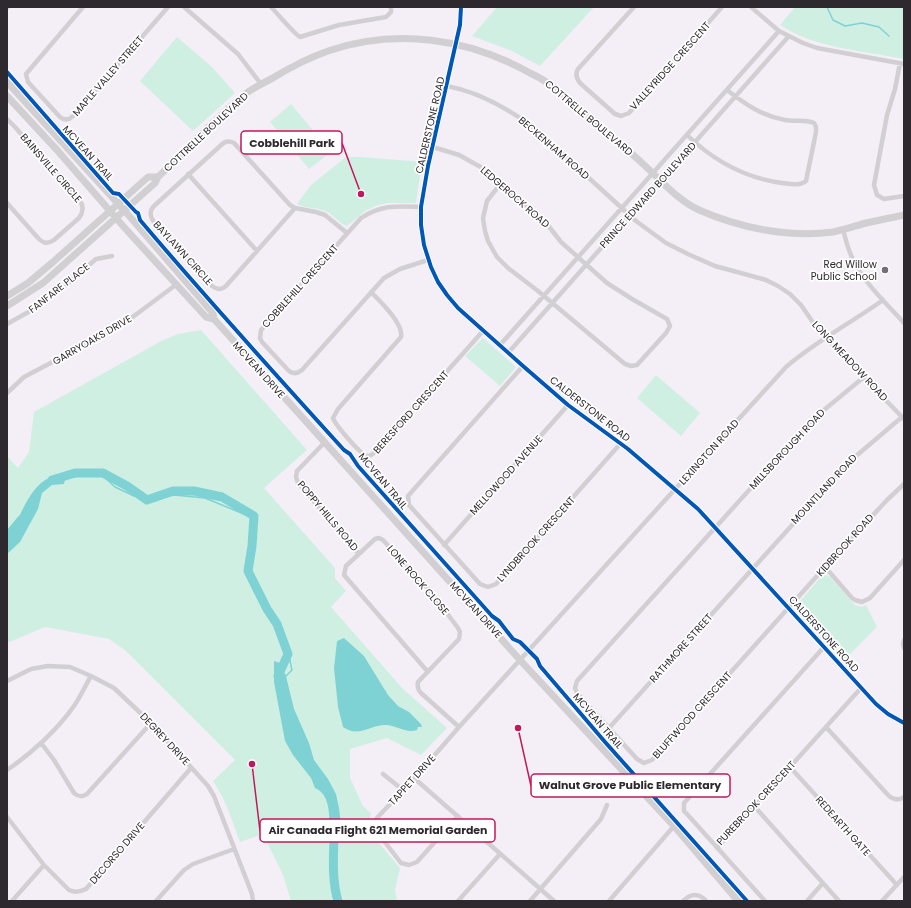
<svg xmlns="http://www.w3.org/2000/svg" width="911" height="908" viewBox="0 0 911 908" font-family="Poppins,sans-serif">
<style>
.green{fill:#d0efe3}
.water{fill:#7fd2d4}
.lines{fill:none;stroke-linecap:round;stroke-linejoin:round}
.stream{stroke:#7fd2d4;stroke-width:1.5}
.river{stroke:#7fd2d4;stroke-width:9}
.minor{stroke:#d2cfd2;stroke-width:4.5}
.secondary{stroke:#d2cfd2;stroke-width:7}
.cycleway-casing{stroke:#fff;stroke-width:6}
.cycleway{stroke:#0057b8;stroke-width:4}
.poi-dot{fill:#736e74;stroke:#fff;stroke-width:1.5}
.labels{text-anchor:middle;dominant-baseline:central;stroke-width:3.5;stroke-linejoin:round;paint-order:stroke}
.street-label{font-size:10px;fill:#2e292e;stroke:#fff}
.poi-label{font-size:10px;fill:#2e292e;stroke:#fff;text-anchor:end}
.leader{fill:none;stroke:#c2185b;stroke-width:1.5}
.callout-dot{fill:#c2185b;stroke:#fff;stroke-width:1.5}
.callout{fill:#fff;stroke:#c2185b;stroke-width:1.5}
.callout-label{font-size:11px;text-anchor:middle;font-weight:bold;fill:#2e292e}
</style>
<rect width="100%" height="100%" fill="#f4eef6"/>
<!-- green -->
<path class="green" d="M497,7H594L540,66L512,51L472,36Z
M795,7H904V59C864,51 814,48 780,25Z
M177,37L212,67L235,93L193,131L140,81Z
M291,104L331,152L309,169L270,122Z
M346,157H362L422,162L416,203H389L378,205L365,211L347,226C340,224 335,217 329,213C319,207 307,209 297,204L311,185Z
M201,330L307,450L264,488L335,568V578L346,591L331,607L403,689L447,728L421,755L387,738L350,749V778L363,806L371,813L369,825L374,837L400,868L395,890L397,901H291L283,875L263,834L240,842C232,821 226,800 213,781L235,760L125,650L109,639L45,627L7,643V456L18,468L29,452L34,412L163,340L178,334Z
M483,338L516,367L500,386L465,356Z
M656,375L700,413L681,436L637,398Z
M824,575L829,576L855,605L862,607L866,605L877,627L844,660L795,607L821,577Z"/>
<!-- water -->
<path class="water" d="M61,476L65,478L64,484L52,485L42,493L38,509L20,542L7,554V541L10,538C18,520 29,487 49,478C52,477 57,477 61,476Z
M344,638L364,656L388,695L398,706L409,712L421,724L422,727H418L417,730C406,734 396,725 386,725C369,725 359,738 343,727L338,707L334,668L337,641Z
M274,661L280,663L286,676L294,709L309,743L314,760L328,779L336,794L339,808L342,833L329,831C330,816 330,794 315,788L311,778L293,755L285,741L274,682Z"/>
<g class="lines">
<!-- stream -->
<path class="stream" d="M827,7L833,20L845,26L862,23L879,27L889,36
M65,478L95,474L102,475L115,487L134,496L153,500L174,495L205,498L251,517C260,537 246,556 250,577C252,590 260,603 268,612C272,617 280,622 282,628C287,639 289,658 292,670L286,676"/>
<!-- river -->
<path class="river" d="M52,480L75,473H103L127,486L147,500L173,491H194L222,497L254,516L252,546L248,571L267,609L277,624L288,654L278,676L279,678
M7,537L21,520
M334,819C335,846 330,874 338,901"/>
<!-- minor -->
<path class="minor" d="M83,7L26,74L28,82L60,117C65,121 69,120 73,116L168,7
M184,7L238,54L261,84
M271,7C277,13 295,35 300,37L339,25L386,17L391,12V7
M461,7L460,25L428,166L421,207V225L424,245L431,267L438,282L447,295L458,308L523,366L568,405L628,449L698,509L876,704L888,714L904,723
M634,7L578,69C575,74 576,78 580,83L615,114L621,116L629,113L722,7
M751,7L779,31L803,43L817,48L904,64
M7,8L8,7
M900,63L895,89L887,115L874,185L877,195L884,199L904,196
M447,86C479,92 507,108 533,127L636,221L666,243L690,255L715,266L766,280L778,286L790,294L801,305L819,331L904,419
M7,119L15,127L80,201C84,206 83,213 79,218L54,240C48,244 44,244 38,238L7,203
M687,135C714,161 745,178 782,183C790,184 800,186 806,181L816,132V127L814,123C805,119 794,122 785,120C762,116 745,104 727,90
M433,147L459,155L486,170L547,224L561,242L607,283L632,299L667,319L670,326L666,333L637,365L631,366L625,364L538,291L508,268L497,257L488,241L485,231L483,218L487,201L501,183
M188,174L257,251
M421,207C398,206 382,204 361,218L261,330L260,338L262,342L288,370C292,374 297,374 302,370L384,278L400,269L428,260
M295,208L226,286C221,290 218,290 212,286L154,222C150,217 149,211 154,206L219,147C224,142 227,140 234,143L290,205L295,208L316,212L325,215L347,233
M843,229C846,242 849,254 856,265C868,287 888,305 904,323
M371,292C380,301 404,324 401,337L338,409L333,418C335,424 361,456 368,456C371,456 374,453 376,451L483,331
M7,324L32,310L65,286L96,259L112,256
M500,345L779,31
M508,353L789,36
M523,366L408,496L409,505L480,584L488,587L496,584L621,443
M864,377L813,419L805,428L577,681L575,688L577,693L637,759L644,763L652,760L825,567L887,500L904,484
M7,393L24,377L102,336L134,316L177,284
M325,442L297,471L296,477L298,483L359,554
M444,545L568,405
M825,567L852,598L855,600L862,602L870,598L904,560
M904,640L903,644L904,648
M428,672L344,575L346,566L375,539L379,538L383,540L431,592L458,628L460,632L459,639L418,682C417,687 418,690 421,693L459,727
M7,681L31,669L48,666L70,667L91,676L114,688L151,723L208,786L214,796L252,894L253,901
M826,727L888,795C893,800 898,801 904,797
M609,728L849,462L902,417
M41,743L54,760L74,793C78,797 83,797 87,794L151,723
M790,767L897,885
M7,770C31,754 58,729 74,706C81,696 85,686 91,676
M383,774L403,790
M414,778L554,901
M755,807L839,901
M458,816L417,862L409,865L401,863L374,828V823L377,818L420,772L459,727L786,367C816,341 851,323 883,300
M7,817L44,865L69,890C75,893 80,892 86,889L191,768
M717,848L861,688
M12,901L44,865
M156,901L184,870L193,864L234,849
M458,901L500,854
M530,901L601,819L607,805
M609,901L674,826
M683,901C691,893 699,893 706,901
M765,901L687,814L684,811V803L824,647
M807,901L823,883
M882,901L904,877"/>
<!-- secondary -->
<path class="secondary" d="M7,82L131,218L213,313L214,319
M7,96L57,150L123,226L206,317L214,319L520,660L674,826L738,901
M7,296L28,283L53,262L148,177H158
M7,306L43,283L155,183L158,177C188,149 215,117 248,92C255,87 263,83 271,79C289,68 308,58 328,51C396,28 468,38 530,73C541,78 550,84 559,91C574,104 589,118 604,131C617,142 631,152 643,164C661,180 677,200 699,210C740,228 789,238 833,232C844,230 855,226 866,223C879,220 891,218 904,215"/>
<defs>
<path id="cycleway" d="M461,7L460,25L428,166L421,207V225L424,245L431,267L438,282L447,295L458,308L523,366L568,405L628,449L698,509L876,704L888,714L904,723
M7,72L113,193L119,194L136,212L138,213L140,220C206,298 275,374 344,450L350,454L358,466L492,616L499,621L513,639L520,642L537,659L540,666L605,742L747,901"/>
</defs>
<!-- cycleway casing -->
<use href="#cycleway" class="cycleway-casing"/>
<!-- cycleway -->
<use href="#cycleway" class="cycleway"/>
</g>
<!-- markers -->
<circle class="poi-dot" cx="885" cy="270" r="4"/>
<g class="labels">
<!-- street labels -->
<g class="street-label">
<text transform="translate(670 66) rotate(-48)">VALLEYRIDGE CRESCENT</text>
<text transform="translate(108 76) rotate(-49)">MAPLE VALLEY STREET</text>
<text transform="translate(589 118) rotate(40)">COTTRELLE BOULEVARD</text>
<text transform="translate(430 125) rotate(-77)">CALDERSTONE ROAD</text>
<text transform="translate(206 132) rotate(-43)">COTTRELLE BOULEVARD</text>
<text transform="translate(554 148) rotate(41)">BECKENHAM ROAD</text>
<text transform="translate(88 153) rotate(48)">MCVEAN TRAIL</text>
<text transform="translate(51 168) rotate(49)">BAINSVILLE CIRCLE</text>
<text transform="translate(648 195) rotate(-48)">PRINCE EDWARD BOULEVARD</text>
<text transform="translate(515 197) rotate(41)">LEDGEROCK ROAD</text>
<text transform="translate(183 253) rotate(48)">BAYLAWN CIRCLE</text>
<text transform="translate(300 286) rotate(-48)">COBBLEHILL CRESCENT</text>
<text transform="translate(59 288) rotate(-38)">FANFARE PLACE</text>
<text transform="translate(92 340) rotate(-30)">GARRYOAKS DRIVE</text>
<text transform="translate(850 361) rotate(47)">LONG MEADOW ROAD</text>
<text transform="translate(259 370) rotate(48)">MCVEAN DRIVE</text>
<text transform="translate(590 409) rotate(38)">CALDERSTONE ROAD</text>
<text transform="translate(411 412) rotate(-48)">BERESFORD CRESCENT</text>
<text transform="translate(787 449) rotate(-47)">MILLSBOROUGH ROAD</text>
<text transform="translate(709 452) rotate(-48)">LEXINGTON ROAD</text>
<text transform="translate(506 475) rotate(-48)">MELLOWOOD AVENUE</text>
<text transform="translate(383 481) rotate(50)">MCVEAN TRAIL</text>
<text transform="translate(824 489) rotate(-47)">MOUNTLAND ROAD</text>
<text transform="translate(328 516) rotate(50)">POPPY HILLS ROAD</text>
<text transform="translate(536 539) rotate(-48)">LYNDBROOK CRESCENT</text>
<text transform="translate(845 545) rotate(-48)">KIDBROOK ROAD</text>
<text transform="translate(418 580) rotate(49)">LONE ROCK CLOSE</text>
<text transform="translate(476 610) rotate(48)">MCVEAN DRIVE</text>
<text transform="translate(824 634) rotate(48)">CALDERSTONE ROAD</text>
<text transform="translate(681 648) rotate(-48)">RATHMORE STREET</text>
<text transform="translate(692 715) rotate(-48)">BLUFFWOOD CRESCENT</text>
<text transform="translate(598 721) rotate(49)">MCVEAN TRAIL</text>
<text transform="translate(165 739) rotate(47)">DEGREY DRIVE</text>
<text transform="translate(412 780) rotate(-48)">TAPPET DRIVE</text>
<text transform="translate(756 803) rotate(-47)">PUREBROOK CRESCENT</text>
<text transform="translate(843 826) rotate(48)">REDEARTH GATE</text>
<text transform="translate(117 853) rotate(-49)">DECORSO DRIVE</text>
</g>
<!-- poi labels -->
<g class="poi-label">
<text x="877" y="264">Red Willow<tspan x="877" dy="12">Public School</tspan></text>
</g>
</g>
<!-- callouts -->
<path class="leader" d="M361 194L342 143M518 728L531 786M252 764L260 831"/>
<g class="callout-dot">
<circle cx="361" cy="194" r="4"/>
<circle cx="518" cy="728" r="4"/>
<circle cx="252" cy="764" r="4"/>
</g>
<g class="callout">
<rect x="241" y="131" width="101" height="23" rx="4"/>
<rect x="531" y="774" width="199" height="23" rx="4"/>
<rect x="260" y="819" width="235" height="23" rx="4"/>
</g>
<g class="callout-label">
<text x="292" y="147">Cobblehill Park</text>
<text x="630" y="789">Walnut Grove Public Elementary</text>
<text x="378" y="834">Air Canada Flight 621 Memorial Garden</text>
</g>
<!-- border -->
<rect width="911" height="908" fill="none" stroke="#2e292e" stroke-width="16"/>
</svg>
